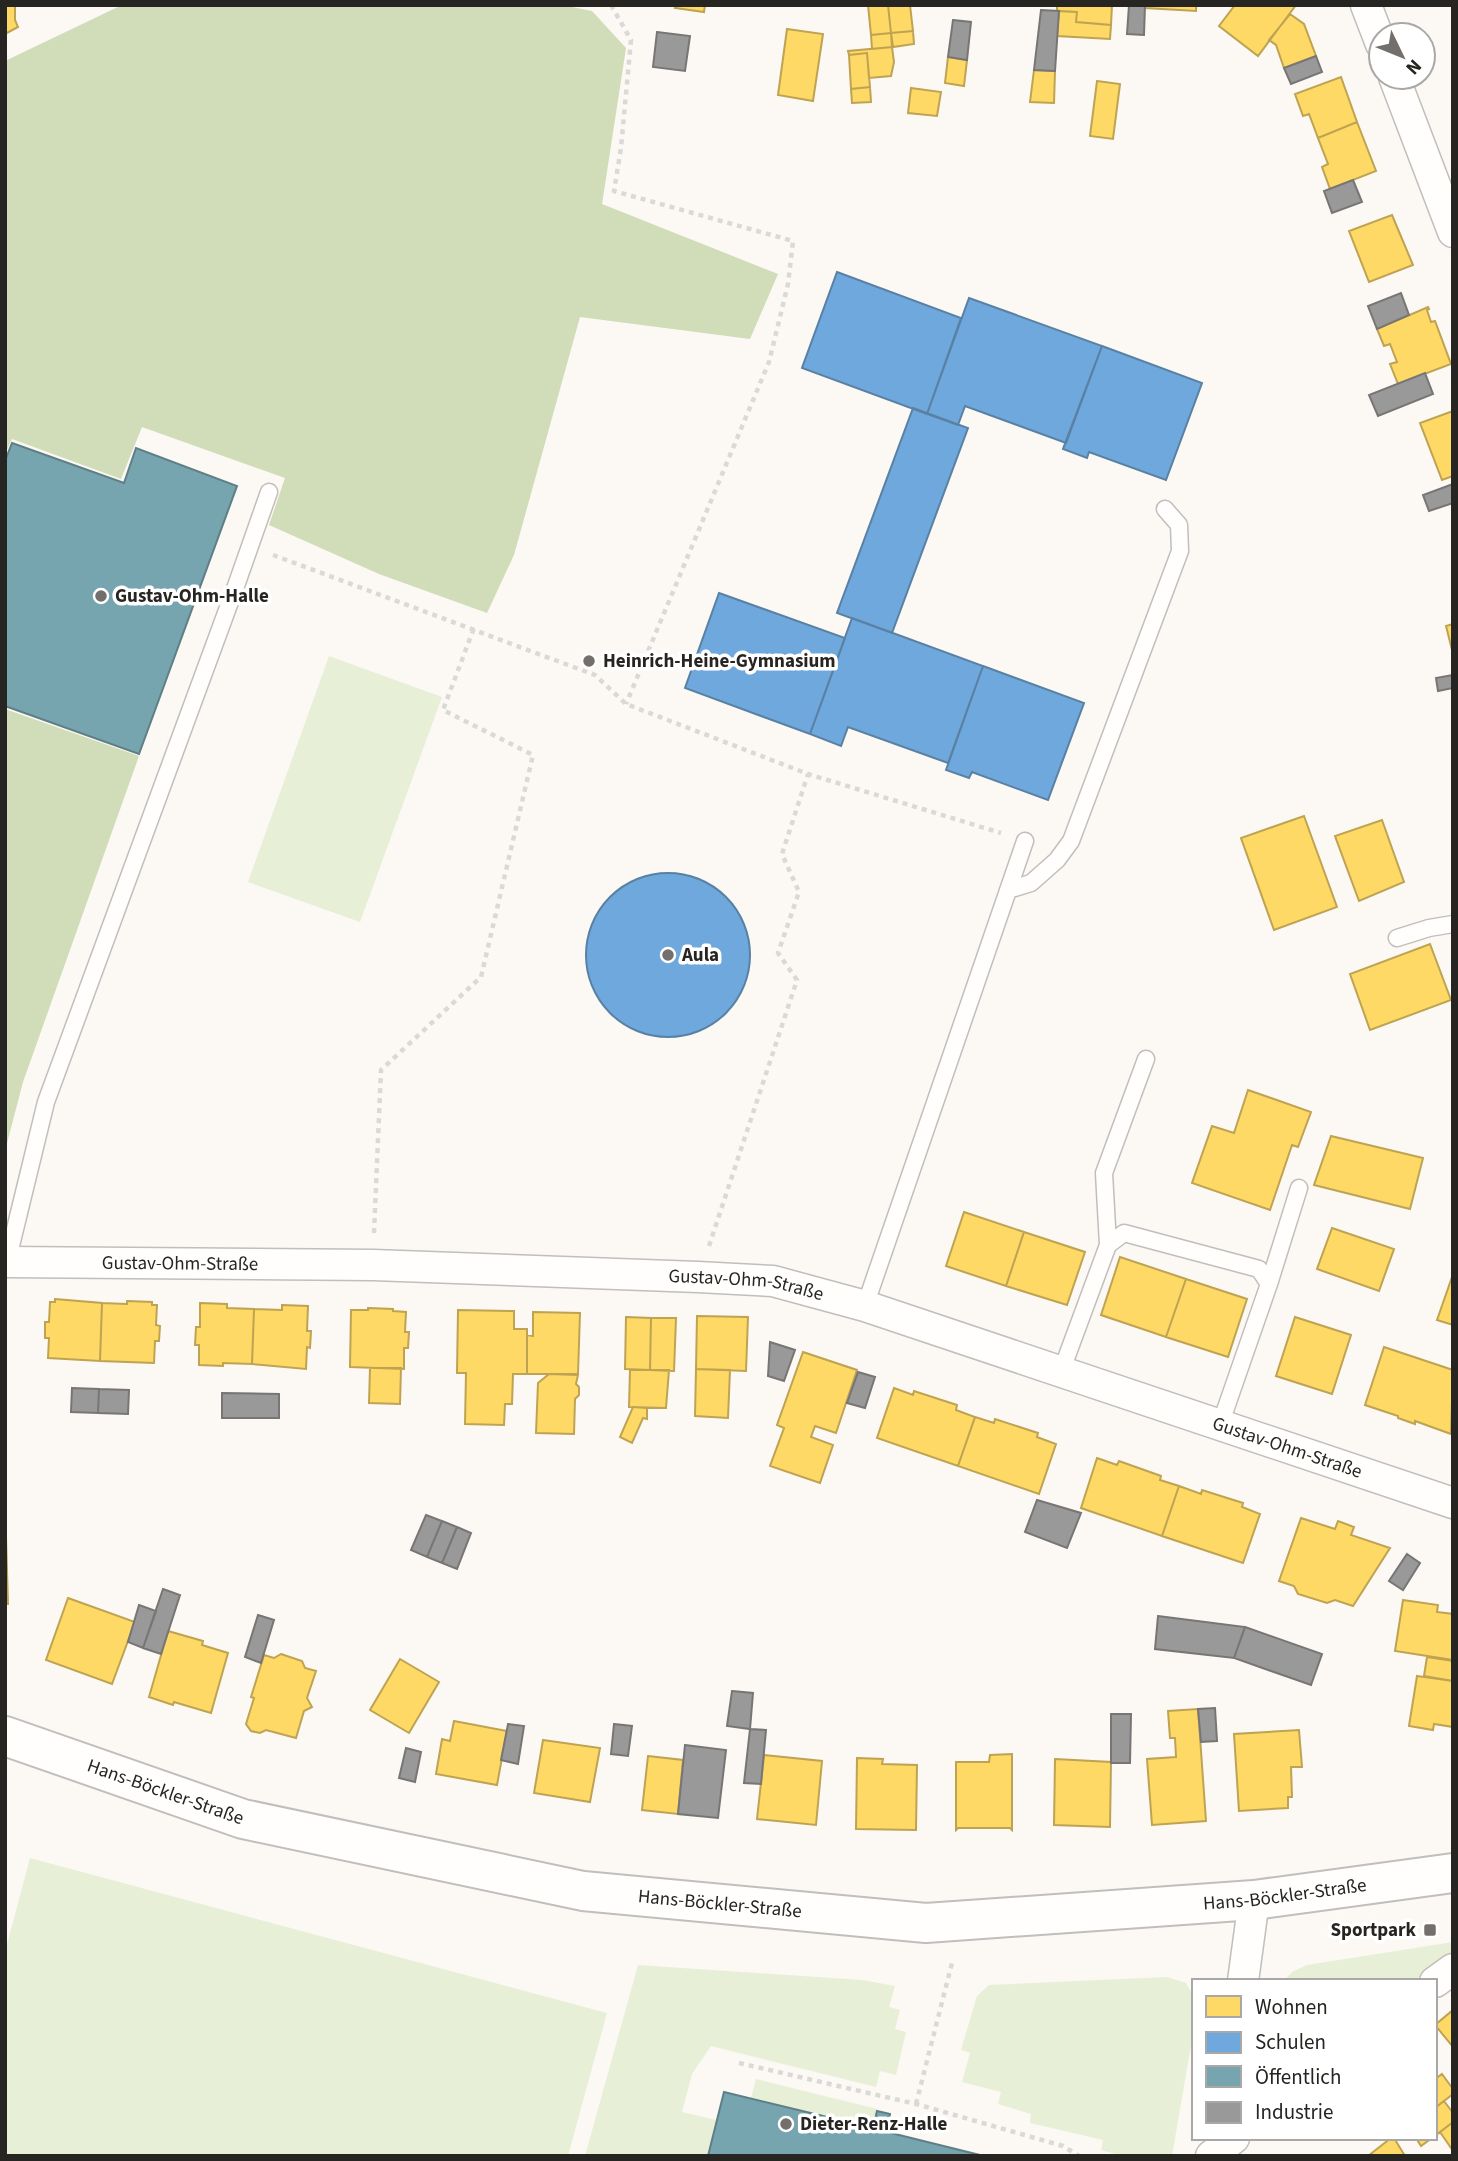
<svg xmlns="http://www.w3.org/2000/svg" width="1458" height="2161" viewBox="0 0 1458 2161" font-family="'Source Sans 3',sans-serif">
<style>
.green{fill:#e8efd7}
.forest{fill:#d1dcb9}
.homes{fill:#ffd966;stroke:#bea352;stroke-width:2}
.schools{fill:#6fa8dc;stroke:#5981a4;stroke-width:2}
.public{fill:#76a5af;stroke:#5e7f85;stroke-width:2}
.industry{fill:#999;stroke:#777675;stroke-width:2}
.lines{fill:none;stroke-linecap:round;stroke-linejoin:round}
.service-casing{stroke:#c1bebb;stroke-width:19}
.minor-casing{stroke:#c1bebb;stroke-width:33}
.secondary-casing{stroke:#c1bebb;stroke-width:42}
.path{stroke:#dbd9d8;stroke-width:4.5;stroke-dasharray:5 5;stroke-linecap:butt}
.service{stroke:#fffefd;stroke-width:16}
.minor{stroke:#fffefd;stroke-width:30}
.secondary{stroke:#fffefd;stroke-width:38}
.poi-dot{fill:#726f6c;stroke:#fff;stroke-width:2.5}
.labels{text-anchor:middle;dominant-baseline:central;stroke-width:7;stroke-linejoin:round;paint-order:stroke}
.poi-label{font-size:19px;font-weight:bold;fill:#272522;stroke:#fff;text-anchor:start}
.street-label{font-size:19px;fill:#272522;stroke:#fff}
</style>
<rect width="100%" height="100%" fill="#fcf8f4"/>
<!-- green -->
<path class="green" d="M329,656L442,697L360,922L248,882Z
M30,1858L607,2013L568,2156H5V1952Z
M1453,1942V1955L1419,1981H1284L1292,1972L1307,1965Z
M638,1965L862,1980L895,1986L889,2007L900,2010L895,2029L906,2032L896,2075L880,2071L876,2087L711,2046L692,2074L682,2112L716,2120L708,2156H585Z
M1167,1977L1186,1983L1194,1997V2028L1172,2156H1123L1101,2150L1103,2140L1030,2123L1031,2114L998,2104L1001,2092L962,2082L970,2053L961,2050L977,1996L989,1985Z
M756,2079L877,2109L873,2128L751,2098Z"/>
<!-- forest -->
<path class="forest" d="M122,5H562L592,11L626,48L602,204L778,274L750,339L580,317L514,555L487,613L379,574L269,525L285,478L142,427L121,479L12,439L5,454V61Z
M5,709L139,756L23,1082L5,1151Z"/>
<!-- homes -->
<path class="homes" d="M5,5H15V20L18,27L5,34Z
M676,5H705L704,12L675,8Z
M868,5H888L891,33L871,35Z
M888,5H910L913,31L891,33Z
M1057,5H1112L1111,25L1076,22L1077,12L1057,11Z
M1145,5H1196V11L1145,8Z
M1235,5H1296L1258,56L1219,26Z
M1059,11L1077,12L1076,22L1111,25L1110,39L1057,36Z
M1290,14L1304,24L1316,56L1284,68L1276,45L1269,40Z
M787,29L823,34L813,101L778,95Z
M913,31L914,44L893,47L891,33Z
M891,33L892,47L872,49L871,35Z
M892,47L894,62L891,76L869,78L867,53L849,55L848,51Z
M867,53L870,87L851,89L849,55Z
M948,57L967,60L964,86L945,83Z
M1034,70L1055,71L1054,103L1030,102Z
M1341,77L1357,122L1318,138L1309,114L1303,116L1295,94Z
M1097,81L1120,84L1113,139L1090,136Z
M870,87L871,102L852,103L851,89Z
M911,88L941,92L937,116L908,113Z
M1357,122L1376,171L1330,189L1322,167L1328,164L1318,138Z
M1392,215L1413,265L1369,282L1349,231Z
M1428,307L1429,309L1427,310L1431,322L1435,321L1451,364L1398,384L1390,364L1397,362L1390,344L1384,346L1377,329Z
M1453,411V476L1442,480L1420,423Z
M1453,624V654L1446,626Z
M1304,816L1337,907L1274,930L1241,838Z
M1382,820L1404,882L1359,901L1335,836Z
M1430,944L1451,1000L1370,1030L1350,974Z
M1248,1090L1311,1112L1298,1147L1292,1145L1270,1210L1192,1183L1212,1126L1234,1133Z
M1331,1136L1423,1158L1410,1209L1314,1185Z
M964,1212L1024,1232L1006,1286L946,1266Z
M1332,1228L1394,1249L1379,1291L1317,1269Z
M1024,1232L1085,1252L1067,1305L1006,1286Z
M1120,1257L1186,1279L1166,1337L1101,1315Z
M1452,1277H1453V1325L1437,1320Z
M1186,1279L1247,1299L1228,1357L1166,1337Z
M55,1299L102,1303L100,1361L48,1358L49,1338H45V1322H49L50,1302H55Z
M127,1301L152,1302V1305H157L156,1325L160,1326L159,1341H155L154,1363L100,1361L102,1303L127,1304Z
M200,1303L227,1304V1308L254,1309L252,1364L223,1363V1366L199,1365V1345H195L196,1327H200Z
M282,1305L308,1306L307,1331H311L310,1348L307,1347L306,1369L252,1364L254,1309L282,1310Z
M368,1308L393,1309V1311L406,1312L405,1332H409L408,1348H404V1369L350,1367L351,1310H368Z
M458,1310L514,1311V1329H527V1374H513L512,1404H505L504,1425L465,1424L466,1373H457Z
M533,1312L580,1313L578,1374H527V1335L533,1336Z
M697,1316L748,1317L746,1371L696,1369Z
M626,1317L651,1318L650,1370L625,1369Z
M1295,1317L1351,1335L1332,1394L1276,1376Z
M651,1318H676L674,1371L650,1370Z
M1384,1347L1453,1370L1451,1434L1415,1421V1424L1398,1418V1416L1365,1405Z
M803,1352L857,1370L836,1433L815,1426L811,1437L833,1445L820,1483L770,1466L784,1428L777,1425Z
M370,1368H401L400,1404L369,1403Z
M696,1369L730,1370L728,1418L695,1416Z
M630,1370H669L666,1408L629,1407Z
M549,1374L578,1375L576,1384L579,1387V1395L575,1399L574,1434L536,1433L538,1383Z
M894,1388L913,1395L914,1391L957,1405L956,1410L975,1417L958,1466L877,1438Z
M633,1407L647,1408V1419L643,1418L632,1443L620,1437Z
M975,1417L994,1423L995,1419L1038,1433L1037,1437L1056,1444L1039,1494L958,1466Z
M1097,1458L1117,1465L1119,1461L1161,1476L1160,1480L1179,1486L1162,1536L1081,1508Z
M1179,1486L1201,1494L1202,1490L1243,1503L1242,1507L1260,1514L1243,1563L1162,1536Z
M1301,1518L1335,1529L1338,1521L1354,1527L1351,1535L1390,1548L1353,1606L1335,1600L1327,1603L1298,1594L1294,1586L1279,1581Z
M6,1537L8,1604H5V1537Z
M68,1598L135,1622L112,1684L46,1660Z
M1403,1600L1438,1605L1437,1612L1453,1614V1660L1395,1651Z
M168,1631L203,1641L202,1645L228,1653L211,1713L174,1702L173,1705L149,1697Z
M281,1654L302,1661L305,1668L316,1671L307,1698L312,1707L304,1711L296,1738L266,1730L260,1733L251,1731L246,1724L254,1698L251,1697L264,1655L274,1658Z
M1427,1657L1453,1661V1681L1424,1676Z
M400,1659L439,1682L409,1733L370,1710Z
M1417,1676L1453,1681V1727L1434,1724L1433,1730L1409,1726Z
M1198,1709L1206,1821L1152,1825L1147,1759L1176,1757L1175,1738H1170L1168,1711Z
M454,1721L507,1731L497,1785L436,1774L442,1739L450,1741Z
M1299,1730L1302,1767H1291L1292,1797H1288V1808L1239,1811L1234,1734Z
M543,1740L600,1748L590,1802L534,1793Z
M1012,1754V1830L1010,1828H958L956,1830V1762H989L990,1755Z
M764,1755L822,1761L816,1825L757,1819Z
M648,1756L683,1760L678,1814L642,1810Z
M857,1758L883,1759L882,1764L917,1765L916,1830L856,1829Z
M1055,1759L1111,1762L1110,1827L1054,1825Z
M1453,2010V2047L1435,2025Z
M1442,2074L1453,2089V2094L1435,2108V2079Z
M1444,2101L1453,2113V2122L1435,2136V2108Z
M1453,2122V2146L1451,2148L1440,2132Z
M1391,2138H1394L1405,2156H1368Z
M1416,2138H1432L1421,2146Z"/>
<!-- schools -->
<path class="schools" d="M837,272L961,318L927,414L802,368Z
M969,298L1102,346L1066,443L965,406L958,425L927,414Z
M1102,346L1202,383L1166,480L1089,452L1087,458L1063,449Z
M913,408L968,428L892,633L837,613Z
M719,593L845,638L810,734L685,688Z
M852,618L983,666L948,763L848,727L841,746L810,734Z
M983,666L1084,703L1048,800L972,772L969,778L946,770Z
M586 955a82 82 0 1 1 164 0a82 82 0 1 1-164 0Z"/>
<!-- public -->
<path class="public" d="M12,443L124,483L136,448L237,486L139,754L5,706V461Z
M724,2092L873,2128L877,2111L890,2114L887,2132L984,2156H708Z"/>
<!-- industry -->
<path class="industry" d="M1129,5H1145L1144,35L1127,34Z
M1041,10L1059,11L1055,71L1034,70Z
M953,20L971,22L967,60L948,57Z
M657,32L690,36L685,71L653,67Z
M1316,56L1322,72L1291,84L1284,68Z
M1353,180L1362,202L1332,213L1324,191Z
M1401,293L1409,315L1377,329L1368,306Z
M1425,373L1433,394L1378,416L1369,395Z
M1453,484V503L1429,511L1423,495Z
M1453,675V688L1438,691L1436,678Z
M770,1342L795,1350L784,1381L768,1376Z
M858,1372L875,1377L865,1408L847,1403Z
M72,1388L99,1389L98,1413L71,1412Z
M99,1389L129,1390L128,1414L98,1413Z
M222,1393L279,1394V1418H222Z
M1037,1500L1081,1513L1067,1548L1025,1532Z
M426,1515L442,1521L427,1557L411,1550Z
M442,1521L457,1527L442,1563L427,1557Z
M457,1527L471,1533L457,1569L442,1563Z
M1407,1554L1420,1563L1403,1590L1389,1581Z
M163,1589L180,1595L161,1654L143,1648Z
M139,1605L156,1611L143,1648L128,1642Z
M258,1615L274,1620L261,1663L245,1657Z
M1158,1616L1245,1627L1234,1658L1155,1649Z
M1245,1627L1322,1654L1311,1685L1234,1658Z
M732,1691L753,1693L750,1729L727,1726Z
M1215,1708L1217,1741L1201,1742L1198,1709Z
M1111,1714H1131L1130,1763H1111Z
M508,1724L524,1726L518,1764L501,1760Z
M614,1724L632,1726L628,1756L611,1754Z
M750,1729L766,1730L761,1784L744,1783Z
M685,1745L726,1750L718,1818L678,1814Z
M406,1748L421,1752L415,1782L399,1778Z"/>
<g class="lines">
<defs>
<path id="service" d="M1008,890L1031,883L1057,860L1071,841L1180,551L1179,525L1165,509
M1397,938L1429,928L1453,924
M1108,1245L1124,1233L1259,1269L1269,1284L1220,1425
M7,1262L46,1102L237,583L269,492
M1269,1284L1299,1188
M865,1306L1025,841
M1061,1372L1108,1245L1104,1173L1146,1059"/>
<g id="minor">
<path d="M1366,5L1381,44"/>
<path d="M1394,77L1453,232"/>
<path id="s1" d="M5,1262L373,1265L698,1277L773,1281L865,1306L1453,1503"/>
<path d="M1243,1981L1254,1900"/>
<path d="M1435,1982L1453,1969"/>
<path d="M1211,2156L1234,2138"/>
</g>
<g id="secondary">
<path id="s2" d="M5,1736L243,1819L583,1891L926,1923L1254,1900L1453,1873"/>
</g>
</defs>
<!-- service casing -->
<use href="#service" class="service-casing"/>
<!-- minor casing -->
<use href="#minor" class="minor-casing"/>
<!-- secondary casing -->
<use href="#secondary" class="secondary-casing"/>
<!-- path -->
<path class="path" d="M611,5L631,40L621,148L614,191L793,241L788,284L769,362L626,704
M273,555L595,675L626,704L808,774L1001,833
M374,1233L381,1070L481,977L533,755L443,710L474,628
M709,1246L797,980L778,953L799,892L782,854L808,774
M739,2063L916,2104L1063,2146L1079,2156
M916,2104L953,1959"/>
<!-- service -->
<use href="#service" class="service"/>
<!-- minor -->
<use href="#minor" class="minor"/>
<!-- secondary -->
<use href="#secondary" class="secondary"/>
</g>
<!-- markers -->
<g class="poi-dot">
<circle cx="101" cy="596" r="7"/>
<circle cx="589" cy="661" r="7"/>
<circle cx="668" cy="955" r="7"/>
<rect x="1423" y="1923" width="14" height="14" rx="3.5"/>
<circle cx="786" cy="2124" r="7"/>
</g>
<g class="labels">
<!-- poi labels -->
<g class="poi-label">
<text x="115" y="596">Gustav-Ohm-Halle</text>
<text x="603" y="661">Heinrich-Heine-Gymnasium</text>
<text x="682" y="955">Aula</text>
<text x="1416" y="1930" text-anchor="end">Sportpark</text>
<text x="800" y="2124">Dieter-Renz-Halle</text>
</g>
<!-- street labels -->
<g class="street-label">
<text stroke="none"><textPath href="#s1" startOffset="175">Gustav-Ohm-Straße</textPath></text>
<text stroke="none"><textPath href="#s1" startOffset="742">Gustav-Ohm-Straße</textPath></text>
<text stroke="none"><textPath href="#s1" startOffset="1309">Gustav-Ohm-Straße</textPath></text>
<text stroke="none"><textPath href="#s2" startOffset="170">Hans-Böckler-Straße</textPath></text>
<text stroke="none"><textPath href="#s2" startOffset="1304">Hans-Böckler-Straße</textPath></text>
<text stroke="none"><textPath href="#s2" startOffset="737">Hans-Böckler-Straße</textPath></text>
</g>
</g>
<!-- border -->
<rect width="1458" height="2161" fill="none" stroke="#272522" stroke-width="14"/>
<!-- legend -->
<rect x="1192" y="1979" width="245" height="161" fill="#ffffff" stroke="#a9a8a7" stroke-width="2"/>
<rect x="1206" y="1996" width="35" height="21" fill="#ffd966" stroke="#a9a8a7" stroke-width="2"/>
<text x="1255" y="2014" font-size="21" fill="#272522">Wohnen</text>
<rect x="1206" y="2032" width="35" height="21" fill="#6fa8dc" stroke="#a9a8a7" stroke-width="2"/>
<text x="1255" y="2049" font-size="21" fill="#272522">Schulen</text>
<rect x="1206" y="2066" width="35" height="21" fill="#76a5af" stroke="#a9a8a7" stroke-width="2"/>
<text x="1255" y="2084" font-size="21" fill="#272522">Öffentlich</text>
<rect x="1206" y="2102" width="35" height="21" fill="#999999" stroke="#a9a8a7" stroke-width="2"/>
<text x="1255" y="2119" font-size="21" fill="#272522">Industrie</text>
<!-- north arrow -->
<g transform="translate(1402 56) rotate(133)"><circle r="33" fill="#ffffff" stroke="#a9a8a7" stroke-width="2"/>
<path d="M0-5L12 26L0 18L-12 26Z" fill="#726f6c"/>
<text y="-10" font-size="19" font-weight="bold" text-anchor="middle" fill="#272522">N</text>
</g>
</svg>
